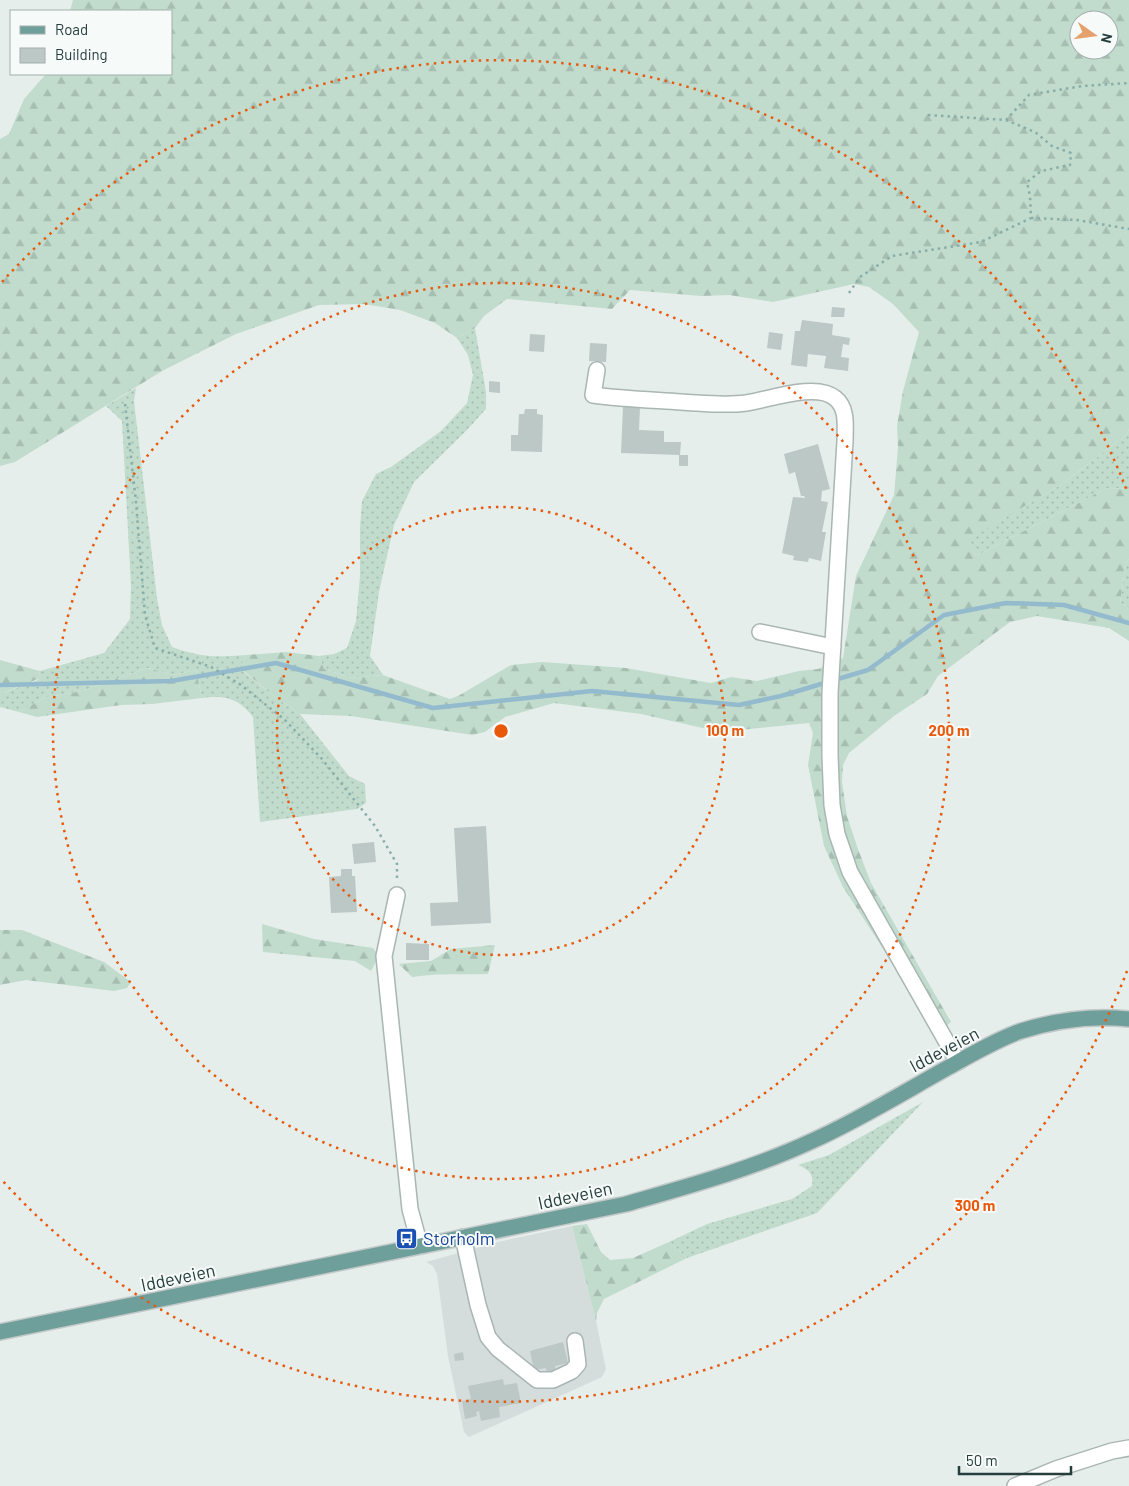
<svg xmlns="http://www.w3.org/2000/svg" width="1129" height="1486" viewBox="0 0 1129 1486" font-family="Barlow,sans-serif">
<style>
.built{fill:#d4dddb}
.grass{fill:url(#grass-dots)}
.forest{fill:url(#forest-firs);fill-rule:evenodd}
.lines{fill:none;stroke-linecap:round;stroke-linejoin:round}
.stream{stroke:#93bacd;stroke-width:4.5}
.building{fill:#bbc8c5}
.minor-casing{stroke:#a9b6b4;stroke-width:18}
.major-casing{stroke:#c2c9c8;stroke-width:18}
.path{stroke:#89aea9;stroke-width:2.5;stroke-dasharray:2.5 4;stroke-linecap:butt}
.minor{stroke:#fff;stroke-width:15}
.major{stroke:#6f9f9b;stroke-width:15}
.ring{fill:none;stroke:#e8590c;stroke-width:2.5;stroke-dasharray:2.5 5}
.labels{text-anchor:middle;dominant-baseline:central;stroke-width:4;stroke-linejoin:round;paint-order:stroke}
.street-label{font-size:18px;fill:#263e3c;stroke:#f6faf9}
.transit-label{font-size:18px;fill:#164399;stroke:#f6faf9;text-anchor:start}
.centre{fill:#e8590c;stroke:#f6faf9;stroke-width:2.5}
.ring-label{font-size:15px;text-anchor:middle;font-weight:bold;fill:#e8590c;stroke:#f6faf9;stroke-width:4;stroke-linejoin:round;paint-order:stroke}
</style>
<defs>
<pattern id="grass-dots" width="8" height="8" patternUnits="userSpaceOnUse" patternTransform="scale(1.25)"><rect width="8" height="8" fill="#c1dccd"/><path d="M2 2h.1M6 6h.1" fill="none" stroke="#a6beb1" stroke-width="1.8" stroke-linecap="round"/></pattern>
<pattern id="forest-firs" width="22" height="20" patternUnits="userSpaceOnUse" patternTransform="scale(1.25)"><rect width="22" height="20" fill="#c1dccd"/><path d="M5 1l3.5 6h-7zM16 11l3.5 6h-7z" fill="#a6beb1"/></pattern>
</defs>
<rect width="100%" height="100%" fill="#e6eeec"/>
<!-- built -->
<path class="built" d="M572,1226L596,1321L606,1369L602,1377L469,1437L464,1432L448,1356L437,1274L433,1266L426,1262L498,1242Z"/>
<!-- grass -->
<path class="grass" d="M475,328L486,392V409L466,431L414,482L394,525L379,592L370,656L383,675L351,678L324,669L319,656L334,654L347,648L356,621L360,576V528L362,501L376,474L391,467L441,431L467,403L473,375L468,355L457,338Z
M136,388L134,401L157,598L162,625L172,647C203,658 214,657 246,655L240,669L274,696L300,714L349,776L365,784L366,803L357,809L260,822L253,717C238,698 226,695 202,698L196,670L173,675L147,668L82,691L44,698L19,712L0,707V694L38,680L40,671L104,653L130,619L131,586L122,421L106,406Z
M1129,429V489L1107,488L976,556L968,539L1062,484L1127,434Z
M1129,559V608L1120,603L1126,563Z
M923,1102L817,1213L687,1258L669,1242L707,1224L792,1199L812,1186C814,1174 809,1170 798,1165L829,1155Z"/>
<!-- forest -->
<path class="forest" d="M73,0H1129V429L1127,434L1062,484L969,539L976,556L1107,488L1129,489V559L1126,563L1120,603L1129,608V641L1109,628L1037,616L1010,622L938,676L927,694L894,716L849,753L843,765L842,782L847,816L858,849L871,883L951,1022L934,1037L891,961L843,887L824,846L808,765L813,733L809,723L720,732L641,714L554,703L505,717L485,732L472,735L351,716L300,714L274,696L240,668L246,655L286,652L319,656L324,669L351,678L383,675L450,699L458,696L511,665L542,662L626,668L711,683L731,677L757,681L799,671L818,669L843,658L856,576L894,495L898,447L897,426L903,391L919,332L893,304L869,287L854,284L773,302L729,295L701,296L630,290L612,309L507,299L484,316L475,328L457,338L435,323L400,310L364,304L319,305L236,334L162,371L15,462L0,466V139L9,134L24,99L46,74H171V11H70ZM1079,20H1109V50H1079Z
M0,660L40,671L38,679L0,694Z
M147,668L173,675L196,670L202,698L152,704L121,705L37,717L19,712L44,698L82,691Z
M262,924L314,939L373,948L379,956L371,971L355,961L263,952Z
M0,930H22L104,962L131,982L127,988L114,991L26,980L0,985Z
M495,945L488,974C462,975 438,973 412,977L399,964L431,961L451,949Z
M587,1224L601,1252L610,1260L633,1258L669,1242L687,1258L604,1299L597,1313L596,1321L572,1226Z"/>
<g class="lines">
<!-- stream -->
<path class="stream" d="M0,685L171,681L276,663L433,708L592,691L739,705L781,696L868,670L944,615L1006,603L1064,605L1129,623"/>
</g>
<!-- building -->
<path class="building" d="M832,307L845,308L844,317H831Z
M802,320L833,324L832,335L850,338L849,345L843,344L841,357L849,358L848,371L824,368L826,356L808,354L807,367L791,365L795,331H800Z
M769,332L783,334L781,350L767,348Z
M530,334L545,335L544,352L529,351Z
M590,343L607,344L606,362L589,361Z
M489,381L500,382V393L489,392Z
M623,406L640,407L639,430L664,431V442H681L680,455L621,453Z
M525,409H537V414L543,415L542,452L511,451V435H518L519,414H524Z
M818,444L830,489L822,491L821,501L828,502L822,532H826L821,561L809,558L808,562L793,560L794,556L782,553L793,497L805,498L804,496H801L795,472L789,474L784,454Z
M679,455H688V466H679Z
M486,826L491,923L431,926L430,903L458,902L454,828Z
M374,842L376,862L354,864L352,844Z
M341,869H352V876H355L357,912L331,913L329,877L341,876Z
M406,943L429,944V960H406Z
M563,1342L568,1363L555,1366L556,1373L547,1374L546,1368L534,1370L530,1351Z
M463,1352L464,1360L455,1361L454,1354Z
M503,1379L504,1385L517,1383L521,1403L499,1407L500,1417L481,1421L479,1411L476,1412L477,1416L465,1419L462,1401L471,1399L468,1386Z"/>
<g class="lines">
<defs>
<path id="minor" d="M597,370L593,395C622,399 652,400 681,402C702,403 724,406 746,403C768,400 816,382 835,398C848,408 845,427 845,441L830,693V756L832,805L837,834L850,872L958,1062
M760,632L833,647
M397,895L384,956L410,1209L420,1246
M463,1237L478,1305L488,1337L498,1349L537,1380H553L572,1371L578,1364L575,1341
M1015,1486L1056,1469L1112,1451L1129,1448"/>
<path id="major" d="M0,1332L626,1204C689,1186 752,1169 812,1141C859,1120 904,1092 949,1067C972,1054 996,1040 1021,1031C1056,1020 1092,1015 1129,1019"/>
</defs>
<!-- minor casing -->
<use href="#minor" class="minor-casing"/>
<!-- major casing -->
<use href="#major" class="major-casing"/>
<!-- path -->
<path class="path" d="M928,115L1006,120L1029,95L1082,86L1129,83
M1031,218L1077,220L1129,229
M849,293L860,277L892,256L981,242L1031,218L1030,196L1027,182L1041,171L1070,165L1071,153L1052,146L1035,132L1006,120
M125,404L136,502L145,615L155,648L211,667L241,685L285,720L322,759L375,826L397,864V880"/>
<!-- minor -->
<use href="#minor" class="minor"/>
<!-- major -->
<use href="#major" class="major"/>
</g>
<!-- distance rings -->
<g class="ring">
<circle cx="501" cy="731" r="224"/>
<circle cx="501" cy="731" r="448"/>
<path d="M1127 971A671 671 0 0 1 2 1180M2 282A671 671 0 0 1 1127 491"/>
</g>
<!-- icons -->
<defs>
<symbol id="bus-square" viewBox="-11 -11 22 22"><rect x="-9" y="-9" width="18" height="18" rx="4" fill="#1a4fb4" stroke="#f6faf9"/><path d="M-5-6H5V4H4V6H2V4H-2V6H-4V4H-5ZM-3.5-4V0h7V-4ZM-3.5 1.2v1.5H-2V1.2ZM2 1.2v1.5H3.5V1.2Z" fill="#fff"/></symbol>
</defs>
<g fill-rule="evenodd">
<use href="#bus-square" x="394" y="1226" width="25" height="25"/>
</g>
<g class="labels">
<!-- street labels -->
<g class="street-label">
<text transform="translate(944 1049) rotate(-28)">Iddeveien</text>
<text transform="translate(575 1195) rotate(-12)">Iddeveien</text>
<text transform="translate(178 1277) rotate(-12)">Iddeveien</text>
</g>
<!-- transit labels -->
<g class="transit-label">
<text x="423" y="1238">Storholm</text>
</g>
</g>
<circle cx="501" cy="731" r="8" class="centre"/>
<g class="ring-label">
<text x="725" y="736">100 m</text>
<text x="949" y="736">200 m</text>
<text x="975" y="1211">300 m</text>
</g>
<!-- legend -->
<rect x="10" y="10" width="162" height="65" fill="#f6faf9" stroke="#a3afad"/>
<rect x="20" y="26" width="25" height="8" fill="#6f9f9b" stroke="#a3afad"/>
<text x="55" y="35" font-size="15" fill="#263e3c">Road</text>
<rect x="20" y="48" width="25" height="15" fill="#bbc8c5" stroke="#a3afad"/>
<text x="55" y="60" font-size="15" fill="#263e3c">Building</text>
<!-- north arrow -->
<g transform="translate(1094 35) rotate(104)"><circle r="24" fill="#f6faf9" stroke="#a3afad"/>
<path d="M0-4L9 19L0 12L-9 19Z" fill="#e6a06c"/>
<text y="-8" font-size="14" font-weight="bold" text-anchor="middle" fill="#263e3c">N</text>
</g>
<!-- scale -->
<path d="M959 1466v8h112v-8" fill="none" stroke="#263e3c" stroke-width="2.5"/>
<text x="966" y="1466" font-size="15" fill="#263e3c" stroke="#f6faf9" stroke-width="4" paint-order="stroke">50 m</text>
</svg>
